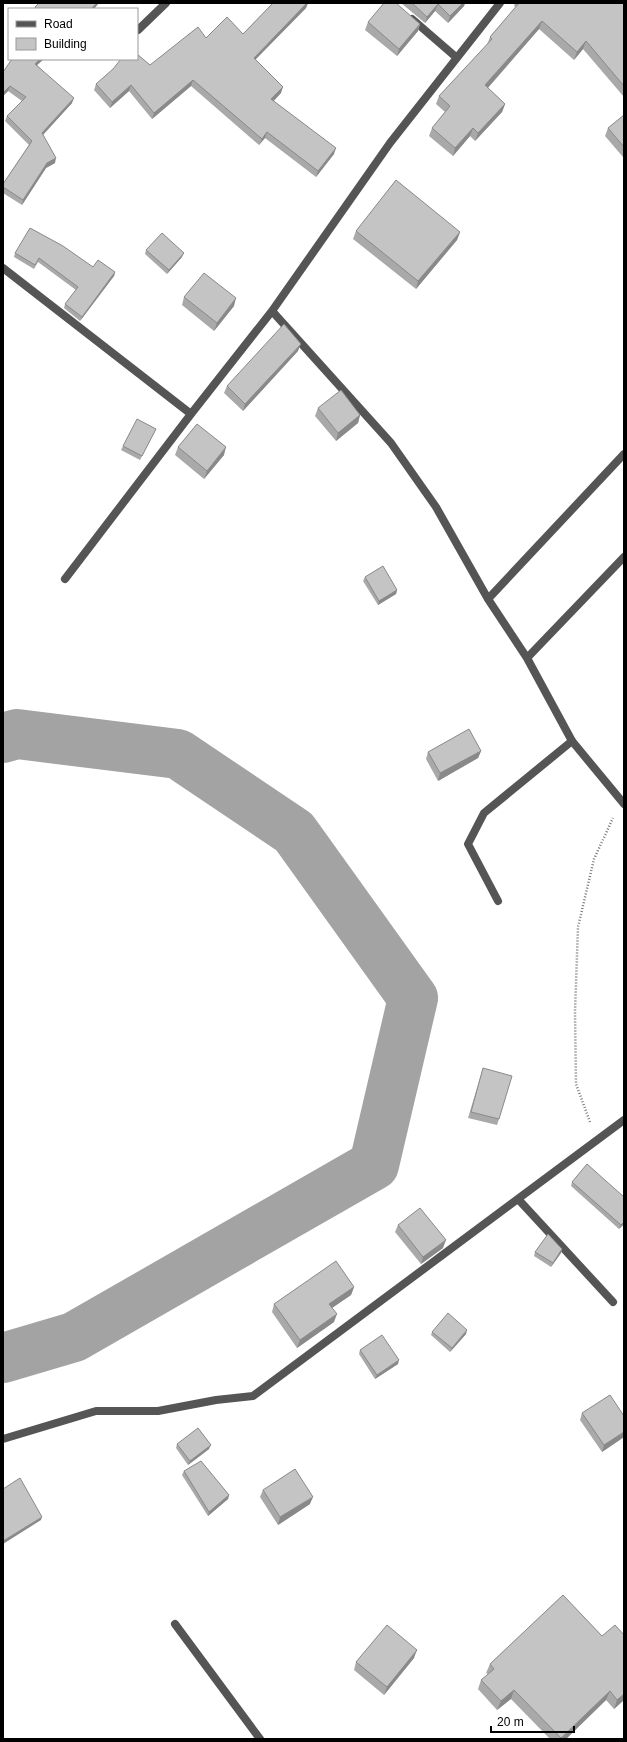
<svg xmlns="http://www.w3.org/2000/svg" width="627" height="1742" viewBox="0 0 627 1742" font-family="Arial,sans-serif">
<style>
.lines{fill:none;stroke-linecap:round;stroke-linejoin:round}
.river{stroke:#a3a3a3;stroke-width:50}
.path{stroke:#777;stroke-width:2.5;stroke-dasharray:1 2;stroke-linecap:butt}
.lane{stroke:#555;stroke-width:8}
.street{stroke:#555;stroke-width:8}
.wall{fill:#a9a9a9}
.shaded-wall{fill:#898989}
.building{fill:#c4c4c4;stroke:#898989}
</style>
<rect width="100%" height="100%" fill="#fff"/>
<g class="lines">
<!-- river -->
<path class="river" d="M3,738L17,734L178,754L294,832L413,998L374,1165L74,1337L3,1358"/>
<!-- path -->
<path class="path" d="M590,1122L576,1084L575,1012L578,927L594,859L613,818"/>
<!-- lane -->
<path class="lane" d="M498,901L468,844L484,813L572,741
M175,1624L260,1739"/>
<!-- street -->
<path class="street" d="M412,19L457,58
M138,30L166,3
M3,268L191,414
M272,311L391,443L436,507L488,599L527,658L572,741L624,804
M65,579L191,414L272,311L390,143L500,3
M488,599L624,454
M527,658L624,557
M518,1199L613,1302
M3,1439L96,1411H158L216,1400L253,1396L624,1120"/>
</g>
<!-- wall -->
<path class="wall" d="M273,3H308L306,8L255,60L281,93L274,101L334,154L316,177L265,138L259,145L191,86L152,119L129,91L110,108L94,90L96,84L150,65L206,38L243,34Z
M401,3H465L464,6L448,23L435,11L425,23Z
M515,3H624V97L583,49L574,60L539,29L488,88L505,104L502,112L475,141L470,136L453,156L429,136L432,128L445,112L436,104L439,96L487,45L490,37L516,7L514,6Z
M368,22L420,24L418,31L397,56L365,30Z
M37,65L72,103L43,135L55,163L46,168L22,205L3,193V184L29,145L5,121L7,116L22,101L8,91L3,96V72Z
M624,115V157H623L605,136L608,128Z
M356,231L460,232L457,240L416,289L353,239Z
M146,250L182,257L167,274L145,254Z
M15,253L93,267L115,272L114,276L80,321L64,308L65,304L76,290L38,262L34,269L14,257Z
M184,297L234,306L214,331L182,305Z
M298,351L243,411L224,393L227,386Z
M318,408L360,415L358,423L336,441L315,416Z
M156,429L140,460L121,450L123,446Z
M178,447L224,455L204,479L175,455Z
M365,577L397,590L396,594L378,605L363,581Z
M481,751L478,758L438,781L426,759L428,752Z
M483,1068L499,1119L497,1125L468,1118Z
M572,1182L624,1197V1224L619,1229L571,1186Z
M398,1225L443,1248L421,1264L395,1232Z
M562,1249L561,1253L551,1267L534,1256L535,1252Z
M354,1287L351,1295L332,1308L334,1322L297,1348L272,1312L274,1304Z
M432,1332L466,1334L450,1352L431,1335Z
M360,1350L398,1364L375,1379L359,1354Z
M582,1413L624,1416V1437L602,1452L580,1420Z
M177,1444L209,1449L188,1465L176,1448Z
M184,1471L229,1495L228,1499L208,1516L182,1475Z
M263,1490L310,1504L278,1525L260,1497Z
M563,1595L624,1700L614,1709L606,1700L566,1739H550L511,1699L497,1710L478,1689L481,1680L488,1674L486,1673L490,1664Z
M414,1658L384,1695L354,1670L356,1662Z"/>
<!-- shaded-wall -->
<path class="shaded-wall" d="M97,3H99L94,9H91Z
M307,3H308L306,8L251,64L254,58Z
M463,3H465L464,6L448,23L450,16Z
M438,4L435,11L425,23L427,17Z
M542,21L539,29L483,93L485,85Z
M420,24L418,31L397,56L399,49Z
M586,41L583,49L574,60L577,52Z
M40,59H44L34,68L35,64Z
M193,80L191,86L152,119L154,113Z
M131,85L129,91L110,108L112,102Z
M10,86L8,91L3,96V93Z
M283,87L281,93L269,105L271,99Z
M74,98L72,103L40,138L42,133Z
M505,104L502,112L475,141L478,133Z
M473,128L470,136L453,156L455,148Z
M267,132L265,138L259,145L262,139Z
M336,148L334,154L316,177L318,171Z
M56,158L55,163L46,168L22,205L23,200L47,163Z
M460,232L457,240L416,289L418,281Z
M184,253L182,257L167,274L169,270Z
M115,272L114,276L80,321L82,317Z
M236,298L234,306L214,331L217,323Z
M301,344L298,351L243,411L245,404Z
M360,415L358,423L336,441L338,433Z
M226,447L224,455L204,479L207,471Z
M397,590L396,594L378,605L379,601Z
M481,751L478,758L438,781L440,773Z
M624,1222V1224L619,1229L621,1225Z
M446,1240L443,1248L421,1264L423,1257Z
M562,1249L561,1253L551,1267L553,1263Z
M354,1287L351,1295L326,1312L329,1304Z
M337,1314L334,1322L297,1348L300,1340Z
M467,1330L466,1334L450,1352L452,1348Z
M399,1360L398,1364L375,1379L377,1375Z
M624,1432V1437L602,1452L604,1445Z
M211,1445L209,1449L188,1465L190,1461Z
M229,1495L228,1499L208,1516L209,1512Z
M313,1497L310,1504L278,1525L280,1517Z
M42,1517L41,1520L3,1544V1541Z
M417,1650L414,1658L384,1695L387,1687Z
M514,1690L511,1699L497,1710L501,1701Z
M610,1691L606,1700L566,1739H561Z
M624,1694V1700L614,1709L617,1700Z"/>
<!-- building -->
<path class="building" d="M39,3H97L91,9H37L35,7Z
M273,3H307L254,58L283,87L271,99L336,148L318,171L267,132L262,139L193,80L154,113L131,85L112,102L96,84L113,69L121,59H137V54L150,65L198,27L206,38L227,17L243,34Z
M384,3H396L420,24L399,49L368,22Z
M412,3H463L450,16L438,4L427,17Z
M519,3H624V86L586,41L577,52L542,21L485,85L505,104L478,133L473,128L455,148L432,128L450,106L439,96L492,39L490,37Z
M12,59H40L35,64L74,98L42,133L56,158L47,163L23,200L3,187V184L32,141L7,116L26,97L10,86L3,93V72Z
M624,115V147L608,128Z
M396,180L460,232L418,281L356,231Z
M30,228L63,246L93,267L98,260L115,272L82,317L65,304L78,287L39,258L35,265L15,253Z
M162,233L184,253L169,270L146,250Z
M204,273L236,298L217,323L184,297Z
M284,324L301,344L245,404L227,386Z
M341,390L360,415L338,433L318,408Z
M137,419L156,429L142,456L123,446Z
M197,424L226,447L207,471L178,447Z
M383,566L397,590L379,601L365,577Z
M469,729L481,751L440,773L428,752Z
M483,1068L512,1076L499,1119L471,1112Z
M587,1164L624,1197V1222L621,1225L572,1182Z
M420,1208L446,1240L423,1257L398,1225Z
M548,1234L562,1249L553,1263L535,1252Z
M336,1261L354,1287L329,1304L337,1314L300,1340L274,1304Z
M448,1313L467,1330L452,1348L432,1332Z
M382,1335L399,1360L377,1375L360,1350Z
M610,1395L624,1416V1432L604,1445L582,1413Z
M198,1428L211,1445L190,1461L177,1444Z
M201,1461L229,1495L209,1512L184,1471Z
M295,1469L313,1497L280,1517L263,1490Z
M20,1478L42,1517L3,1541V1489Z
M563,1595L602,1636L615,1625L624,1635V1694L617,1700L610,1691L561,1738L514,1690L501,1701L481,1680L494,1669L490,1664Z
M387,1625L417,1650L387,1687L356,1662Z"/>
<!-- border -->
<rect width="627" height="1742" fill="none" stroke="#000000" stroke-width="8"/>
<!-- legend -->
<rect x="8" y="8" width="130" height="52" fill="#ffffff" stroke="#999999"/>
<rect x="16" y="21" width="20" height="6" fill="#555555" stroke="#999999"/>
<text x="44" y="28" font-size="12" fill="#000000">Road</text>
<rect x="16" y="38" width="20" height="12" fill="#c4c4c4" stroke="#999999"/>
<text x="44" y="48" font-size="12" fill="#000000">Building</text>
<!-- scale -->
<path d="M491 1726v6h83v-6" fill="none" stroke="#000000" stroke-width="2"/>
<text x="497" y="1726" font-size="12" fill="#000000" stroke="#ffffff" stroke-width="3" paint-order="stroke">20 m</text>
</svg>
